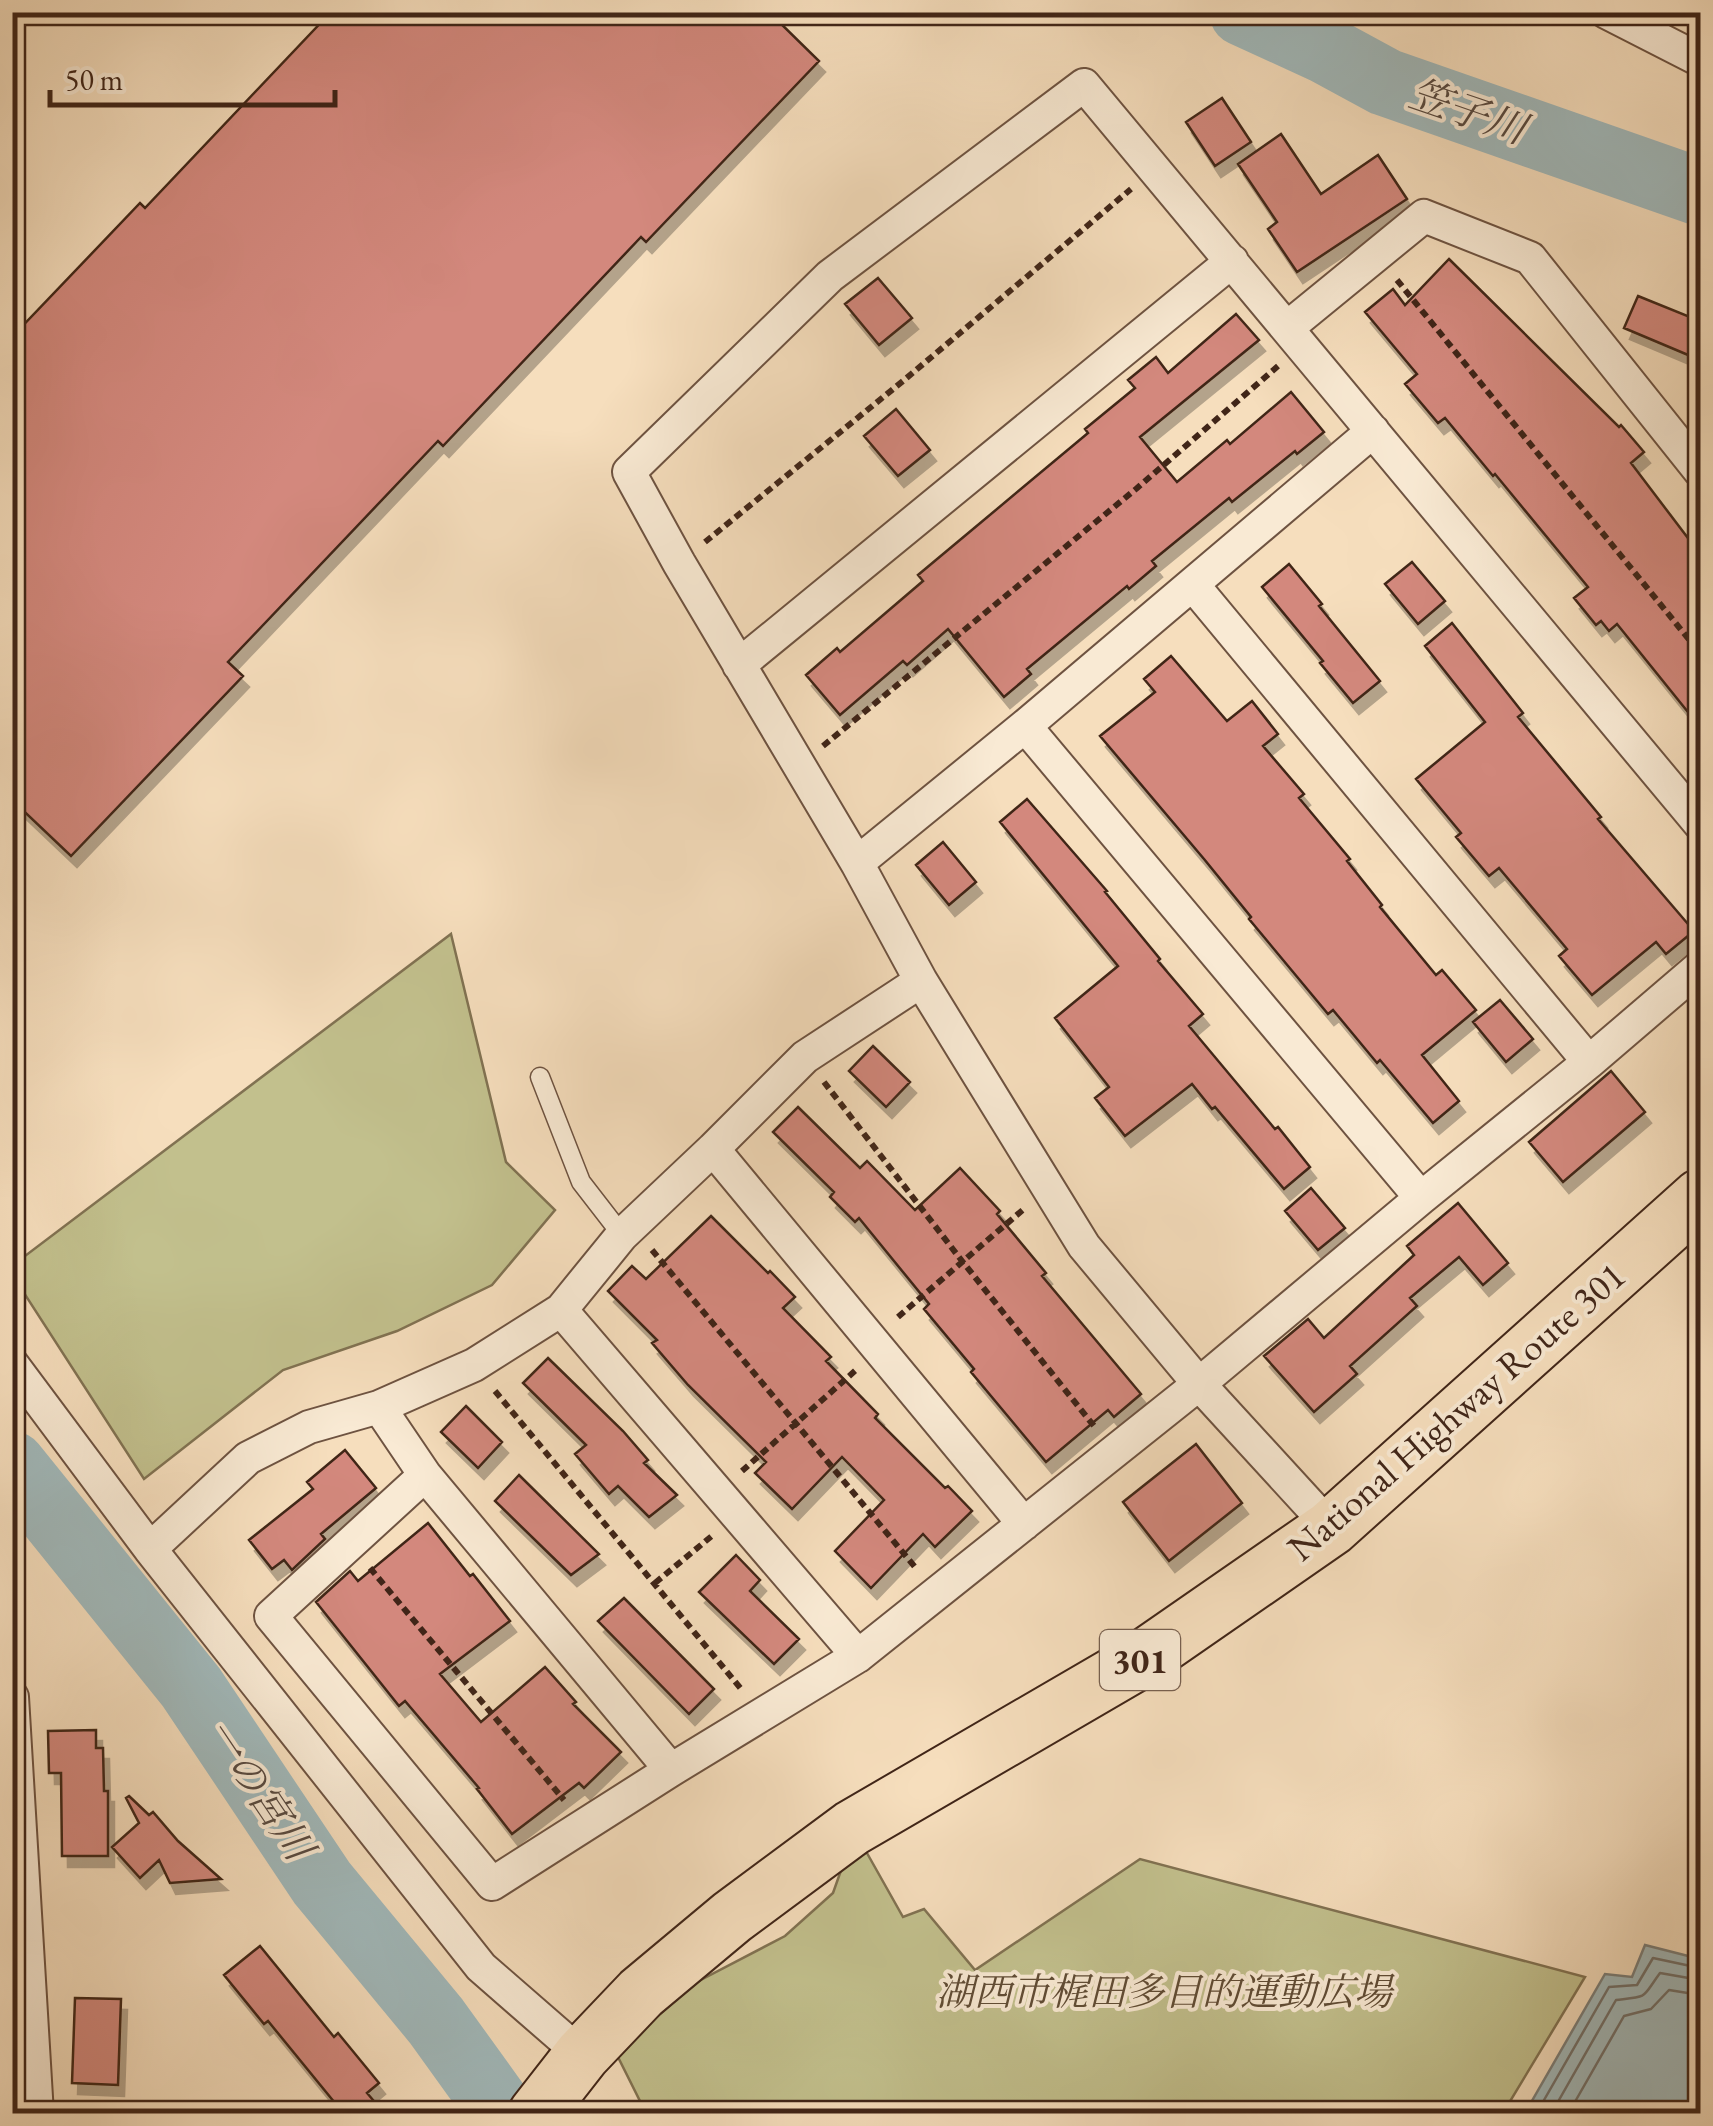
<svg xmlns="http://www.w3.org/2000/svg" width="1713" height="2126" viewBox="0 0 1713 2126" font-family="'EB Garamond','Noto Serif JP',serif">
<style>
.green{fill:#c2c08d;stroke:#817252;stroke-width:2.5}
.water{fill:#a1b9bb;stroke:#7a7e7a;stroke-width:2.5}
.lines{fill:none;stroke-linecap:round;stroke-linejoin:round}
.shore{stroke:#706f6a;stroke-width:2.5}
.river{stroke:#a1b9bb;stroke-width:68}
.building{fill:#d3887d;stroke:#402518;stroke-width:2.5;filter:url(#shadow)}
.lane-casing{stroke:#6e5341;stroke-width:21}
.street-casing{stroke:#6e5341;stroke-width:36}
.highway-casing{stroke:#402518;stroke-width:59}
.path{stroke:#402518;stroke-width:6;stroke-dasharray:8 5;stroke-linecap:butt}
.lane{stroke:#f9ead4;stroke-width:18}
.street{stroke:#f9ead4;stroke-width:32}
.highway{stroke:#f6debd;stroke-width:55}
.labels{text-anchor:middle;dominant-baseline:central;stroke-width:8;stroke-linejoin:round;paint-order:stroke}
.shield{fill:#f9ead4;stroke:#786050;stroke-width:2.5}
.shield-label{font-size:35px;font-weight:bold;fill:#402518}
.street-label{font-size:38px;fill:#402518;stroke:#f9ead4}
.park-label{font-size:38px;font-style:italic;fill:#604c35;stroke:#f9ead4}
.water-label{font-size:40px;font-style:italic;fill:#584a41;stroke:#f9ead4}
</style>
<defs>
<filter id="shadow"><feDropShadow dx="6" dy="11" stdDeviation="0" flood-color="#0004"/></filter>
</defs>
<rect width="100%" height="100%" fill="#f6debd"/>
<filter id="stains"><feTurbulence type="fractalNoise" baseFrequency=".002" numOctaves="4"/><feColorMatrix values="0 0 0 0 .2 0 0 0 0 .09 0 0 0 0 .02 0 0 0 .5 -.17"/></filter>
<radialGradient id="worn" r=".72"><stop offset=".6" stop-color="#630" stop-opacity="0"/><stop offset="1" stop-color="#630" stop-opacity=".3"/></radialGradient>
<!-- green -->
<path class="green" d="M451,934L506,1162L555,1210L492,1285L397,1331L283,1370L144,1479L13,1276V1265Z
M863,1846L903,1917L924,1909L975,1970L1140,1859L1585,1977L1503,2113H649L645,2111L616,2053L695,1983L785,1936L833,1893L844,1862Z"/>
<!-- water -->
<path class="water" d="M1645,1945L1700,1959V2113H1525L1605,1974L1632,1977Z"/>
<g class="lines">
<!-- shore -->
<path class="shore" d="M1536,2114L1609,1987L1637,1985L1653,1958L1700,1968
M1551,2114L1616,2000C1650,1996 1641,1999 1660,1973L1700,1980
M1568,2114L1624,2016L1651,2009L1669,1990L1700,1995"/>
<!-- river -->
<path class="river" d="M1243,12L1326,50L1385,82L1700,192
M12,1465L191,1687L322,1883L436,2021L503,2114"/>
</g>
<!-- building -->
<path class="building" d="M331,12H769L819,61L646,242L641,237L443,446L438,441L228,662L243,676L71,856L12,800V337L140,203L145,208Z
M1222,98L1251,142L1215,166L1186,122Z
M1281,134L1321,194L1378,155L1407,199L1297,272L1268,229L1277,222L1238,164Z
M1449,259L1619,427L1621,425L1644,452L1631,463L1700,554V727L1617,624L1609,631L1601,621L1596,625L1574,598L1588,587L1495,474L1493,476L1445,418L1438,423L1405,384L1417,374L1365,312L1393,289L1405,305Z
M878,278L912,318L879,345L845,304Z
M1638,296L1700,321V360L1624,328Z
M1236,314L1259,340L1140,437L1177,482L1227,440L1230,444L1291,392L1324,432L1297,454L1295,451L1232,502L1229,498L1152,561L1156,566L1129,589L1127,586L1027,669L1031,674L1004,697L948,629L907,665L903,661L840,715L806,675L837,648L840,652L923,581L918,575L1088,433L1085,429L1135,388L1128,380L1156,357L1168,373Z
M896,409L930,450L898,476L864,436Z
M1412,562L1445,601L1418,624L1385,584Z
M1289,564L1322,604L1319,606L1380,681L1353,703L1320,663L1323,661L1262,587Z
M1452,623L1523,713L1518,717L1601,817L1598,819L1694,931L1666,954L1656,942L1592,995L1559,956L1567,949L1499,868L1489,876L1456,837L1461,833L1416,779L1485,722L1425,646Z
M1171,656L1227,721L1252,701L1278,734L1263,746L1304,794L1299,798L1350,859L1347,861L1382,905L1380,907L1436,975L1442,970L1476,1010L1422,1055L1459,1101L1433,1123L1380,1060L1377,1063L1333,1010L1328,1014L1249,919L1251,917L1204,859L1100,736L1155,692L1144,679Z
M1027,799L1107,891L1105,892L1160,959L1158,961L1203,1014L1189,1026L1275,1129L1278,1127L1310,1167L1284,1189L1215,1107L1212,1109L1192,1084L1125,1136L1095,1098L1109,1087L1055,1018L1118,966L1000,822Z
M943,842L976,882L949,905L916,865Z
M1500,1000L1533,1039L1506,1062L1473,1022Z
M873,1046L910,1082L886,1107L849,1071Z
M1611,1071L1645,1112L1563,1182L1529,1142Z
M798,1107L860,1168L867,1161L915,1210L960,1168L1000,1211L997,1214L1046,1273L1042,1276L1141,1394L1114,1417L1108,1410L1046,1462L971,1372L974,1369L924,1309L929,1304L859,1218L855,1222L830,1197L834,1192L773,1132Z
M1311,1188L1345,1228L1318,1250L1285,1211Z
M1458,1203L1508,1263L1483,1285L1459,1257L1410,1298L1417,1306L1350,1366L1357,1374L1314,1412L1264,1356L1308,1319L1324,1338L1414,1255L1407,1246Z
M711,1216L768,1273L770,1271L795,1297L783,1308L831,1357L826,1361L878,1414L875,1418L945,1488L948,1486L972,1511L935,1547L923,1534L871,1588L835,1551L884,1500L842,1457L792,1509L755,1473L766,1462L688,1385L652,1343L657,1340L608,1291L632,1266L646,1279Z
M548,1358L623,1431L648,1460L644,1463L677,1495L649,1517L618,1486L609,1494L575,1454L586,1445L523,1383Z
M466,1406L502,1442L478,1468L441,1432Z
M1196,1444L1242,1503L1169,1561L1123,1502Z
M345,1450L376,1488L321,1534L325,1539L292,1570L284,1560L272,1569L249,1540L313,1489L307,1482Z
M519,1475L599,1554L571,1575L495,1501Z
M428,1523L470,1576L473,1574L510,1621L440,1674L481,1722L545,1667L576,1702L573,1704L621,1752L584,1788L579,1783L512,1834L477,1789L479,1788L405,1701L399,1706L316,1602L350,1571L358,1581Z
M736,1555L760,1580L750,1591L799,1639L774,1664L699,1592Z
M624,1598L714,1689L689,1714L598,1621Z
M96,1730V1748H103L104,1791H108V1856H62L61,1773H49L48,1731Z
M129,1796L149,1815L153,1812L178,1841L221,1879L170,1883L159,1860L140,1878L112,1847L139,1823L126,1798Z
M260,1946L334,2037L338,2033L379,2083L367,2093L385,2114H344L268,2021L264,2024L224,1975Z
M75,1998L121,1999L118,2085L72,2083Z"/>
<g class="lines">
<defs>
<path id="lane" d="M540,1077L581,1182L622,1235"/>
<path id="street" d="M1606,12L1700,60
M1287,328L1424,216L1530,258L1700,471
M1193,585L1589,1062
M739,665L1232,261
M1025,726L1421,1198
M857,863L1025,726L1373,431
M713,1149L1024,1524
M561,1310L858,1656
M12,1364L150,1549L248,1458L309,1427L379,1407L474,1365L561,1310L622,1235L713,1149L805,1057L921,981
M379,1407L425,1475L671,1770
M425,1475L271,1616L492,1884L671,1770L858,1656L1199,1384L1421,1198L1589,1062L1700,967
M1331,1528L1199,1384L1084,1246L921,981L857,863L679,563L629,472L830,276L1084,85L1700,824
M150,1549L481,1967L582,2055
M12,1697L37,2114"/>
<path id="highway" d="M536,2114L582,2055L641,1993L732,1917L852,1828L1139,1661L1331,1528L1700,1197"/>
</defs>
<!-- lane casing -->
<use href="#lane" class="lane-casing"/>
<!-- street casing -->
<use href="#street" class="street-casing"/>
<!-- highway casing -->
<use href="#highway" class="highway-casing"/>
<!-- path -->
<path class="path" d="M1397,280L1700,653
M705,542L903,381L1131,189
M823,746L1136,489L1278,366
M824,1082L962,1261L1094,1426
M652,1250L915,1567
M898,1317L1025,1208
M495,1391L742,1690
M742,1471L856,1370
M370,1568L564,1800
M655,1583L713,1535"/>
<!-- lane -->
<use href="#lane" class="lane"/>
<!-- street -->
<use href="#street" class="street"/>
<!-- highway -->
<use href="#highway" class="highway"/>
</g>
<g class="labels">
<!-- shield labels -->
<rect class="shield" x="1100" y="1630" width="80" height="60" rx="8"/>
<g class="shield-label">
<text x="1140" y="1660">301</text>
</g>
<!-- street labels -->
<g class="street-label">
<text transform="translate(1456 1411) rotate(-41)">National Highway Route 301</text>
</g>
<!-- park labels -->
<g class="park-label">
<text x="1164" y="1991">湖西市梶田多目的運動広場</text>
</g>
<!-- water labels -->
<g class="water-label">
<text transform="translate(1468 111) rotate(19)">笠子川</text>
<text transform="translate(259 1789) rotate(56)">一の宮川</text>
</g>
</g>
<!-- margin -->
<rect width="1713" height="2126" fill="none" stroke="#f6debd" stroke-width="50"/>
<rect x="15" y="15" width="1683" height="2096" fill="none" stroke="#402518" stroke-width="5"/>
<rect x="25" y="25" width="1663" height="2076" fill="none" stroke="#402518" stroke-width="2.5"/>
<!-- scale -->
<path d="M50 90v15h285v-15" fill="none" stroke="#402518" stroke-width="5"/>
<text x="65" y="90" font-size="30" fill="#402518" stroke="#f9ead4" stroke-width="8" paint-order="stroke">50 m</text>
<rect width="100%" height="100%" filter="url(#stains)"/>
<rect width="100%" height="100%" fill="url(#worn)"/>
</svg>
